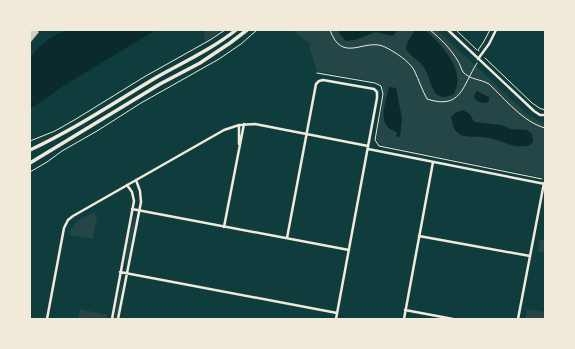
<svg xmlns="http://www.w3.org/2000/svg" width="575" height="349" viewBox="0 0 575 349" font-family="'Playfair Display',serif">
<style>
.green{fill:#244646}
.water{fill:#0a2a2b}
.building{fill:#cfcfc3}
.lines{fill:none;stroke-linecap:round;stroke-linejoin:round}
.path{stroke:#f1e9da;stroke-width:1}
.minor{stroke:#f1e9da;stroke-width:2.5}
.tertiary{stroke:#f1e9da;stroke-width:3.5}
</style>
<rect width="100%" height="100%" fill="#0f3d3e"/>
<!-- green -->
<path class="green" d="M204,30H223L205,42Z
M293,30H437L526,113L534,119L545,123V178L380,145L376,139L384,95L382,86L376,82L317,71L309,46L311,45Z
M94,212L97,217L93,239L70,235C72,221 83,218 94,212Z
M135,217L136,218L126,267C124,255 130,228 135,217Z
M540,239L545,240V252L538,251Z
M123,280L117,319H114L120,289Z
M80,309L107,315L106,319H78Z
M527,309L545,312V319H525Z"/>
<!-- water -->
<path class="water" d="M67,30H156L68,83L30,109V59L38,48L46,41L57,34Z
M338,30H398L393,36L376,32L355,40L346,41L341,36Z
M415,30H425C439,42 461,65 457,84C457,87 455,91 454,94C430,106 433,79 423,66C418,60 410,56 406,49L407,43Z
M389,87L396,88L402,118L400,137L396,136L397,133C394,130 391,130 389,128C378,119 387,98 389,87Z
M477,91L489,97V100L487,103C481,103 476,102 474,96Z
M463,110L470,114L474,122L501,125L511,129L527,130L532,134L533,142C531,144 529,146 525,146C511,148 497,138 483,137C474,136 463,139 456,131C453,128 452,122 451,117L455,113Z"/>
<!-- building -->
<path class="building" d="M30,30H37L39,32L30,43Z"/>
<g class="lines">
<!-- path -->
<path class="path" d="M330,30C342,65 365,37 385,47C395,52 409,61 414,70C419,80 422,90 427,99C461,110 462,87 477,63
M430,30C441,39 450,48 458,61C460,64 461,69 463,72C470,80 481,79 489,84C505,99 523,122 545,128
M456,30L477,50
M479,51L478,50L483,43L490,30
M485,58L532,103L541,109H543L545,111
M317,73L375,83L381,86L383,94L375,140L379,146L542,179
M30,141L55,131L76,119L144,77L210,40L225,30
M30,172L47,162L62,151L97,131L141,103L219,59L241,44L257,30"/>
<!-- minor -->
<path class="minor" d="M448,30L534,111L540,115H545
M478,59L489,44L496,30
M239,125V144
M368,149L545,184
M132,209L349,250
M224,227L244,124
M419,236L530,256
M287,238L316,84L319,81L323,80L374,89L377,92V98L336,319
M120,272L337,313
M405,310L453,319
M47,319L64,228L68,220L73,216L224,130L239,125L255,124L368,146
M112,319L134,201L132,192L127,185
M118,319L141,202L140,191L136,180
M404,319L433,162
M518,319L544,183"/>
<!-- tertiary -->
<path class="tertiary" d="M30,150C75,129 115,102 157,77C184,62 212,49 236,30
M30,163L160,84L200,63L230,43L247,30"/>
</g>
<!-- border -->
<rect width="575" height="349" fill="none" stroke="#f1e9da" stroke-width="62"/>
</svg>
